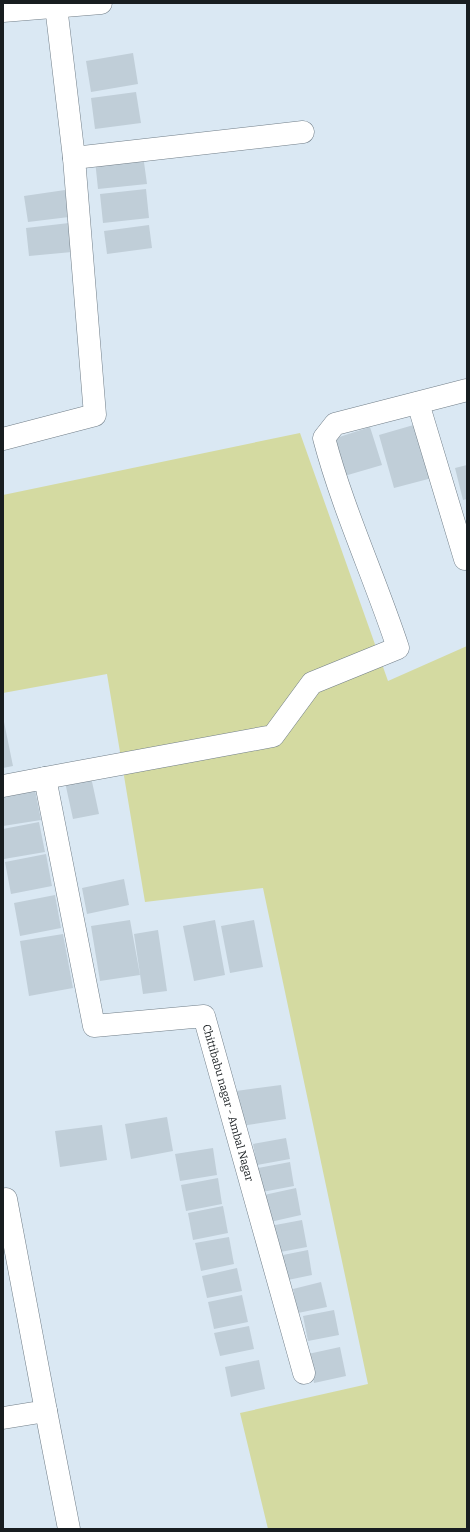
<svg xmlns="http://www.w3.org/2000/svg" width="470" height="1532" viewBox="0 0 470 1532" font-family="Bitter,serif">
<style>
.green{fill:#d4daa1}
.building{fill:#c0ced8}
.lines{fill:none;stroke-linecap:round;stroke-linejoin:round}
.minor-casing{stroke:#717e88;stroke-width:23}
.minor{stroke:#fff;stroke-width:22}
.labels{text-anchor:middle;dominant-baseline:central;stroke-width:3;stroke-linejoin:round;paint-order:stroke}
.street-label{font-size:11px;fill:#181d20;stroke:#fff}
</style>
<rect width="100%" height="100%" fill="#dae8f3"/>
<!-- green -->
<path class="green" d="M300,433L388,681L467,646V1529H268L240,1413L368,1384L263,888L145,902L107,674L3,693V495Z"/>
<!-- building -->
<path class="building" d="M133,53L138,84L91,92L86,61Z
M136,92L141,123L95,129L91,98Z
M143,155L147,184L98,189L95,160Z
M146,189L149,218L103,223L100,194Z
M65,190L69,217L28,222L24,196Z
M69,223L72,252L29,256L26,228Z
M149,225L152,248L107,254L104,231Z
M417,424L432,478L394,488L379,435Z
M370,427L382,465L341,477L330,440Z
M467,465V499L463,500L455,468Z
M3,717L13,766L3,768Z
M91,777L99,814L73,819L65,782Z
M35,790L41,820L3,826V796Z
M39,822L45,852L4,859L3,829Z
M46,854L52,886L11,894L5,862Z
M124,879L129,905L87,914L82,888Z
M55,895L61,928L20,936L14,903Z
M130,920L140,975L100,981L91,926Z
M215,920L225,975L194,981L183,926Z
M254,920L263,967L230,973L221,926Z
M158,930L167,991L143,994L134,934Z
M63,934L73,988L29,996L20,941Z
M281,1085L286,1119L241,1126L236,1091Z
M167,1117L173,1151L131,1159L125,1124Z
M102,1125L107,1160L60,1167L55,1131Z
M286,1138L290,1159L257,1165L253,1144Z
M213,1148L217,1175L180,1181L175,1154Z
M290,1162L294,1186L262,1192L258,1168Z
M218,1178L222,1204L186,1211L181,1185Z
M296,1188L301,1215L270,1222L264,1195Z
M223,1206L228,1233L193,1240L188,1213Z
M302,1220L307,1247L275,1253L270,1226Z
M229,1237L234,1264L201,1271L195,1243Z
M308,1250L312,1275L283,1281L278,1256Z
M237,1268L242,1291L207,1298L202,1276Z
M321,1282L327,1307L298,1313L293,1289Z
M242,1295L248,1322L214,1329L208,1302Z
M334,1310L339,1335L308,1341L303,1316Z
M249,1326L254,1349L220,1356L214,1333Z
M340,1347L346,1376L314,1383L308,1354Z
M259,1360L265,1389L231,1397L225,1367Z"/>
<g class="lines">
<defs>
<g id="minor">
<path d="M3,11L101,3"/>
<path d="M74,158L303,132"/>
<path d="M418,403L465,559"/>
<path d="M3,439L95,415L74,158L56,6"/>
<path d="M45,778L273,736L312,683L398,648C375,578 343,510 324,438L335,424L467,390"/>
<path id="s1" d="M3,786L45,778L94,1026L204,1016L304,1373"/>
<path d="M46,1411L69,1529"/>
<path d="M3,1418L46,1411L6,1199"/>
</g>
</defs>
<!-- minor casing -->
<use href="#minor" class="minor-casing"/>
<!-- minor -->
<use href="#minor" class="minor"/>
</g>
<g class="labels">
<!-- street labels -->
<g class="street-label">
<text stroke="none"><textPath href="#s1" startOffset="496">Chittibabu nagar - Ambal Nagar</textPath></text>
</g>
</g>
<!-- border -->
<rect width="470" height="1532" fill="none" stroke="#181d20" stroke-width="8"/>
</svg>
